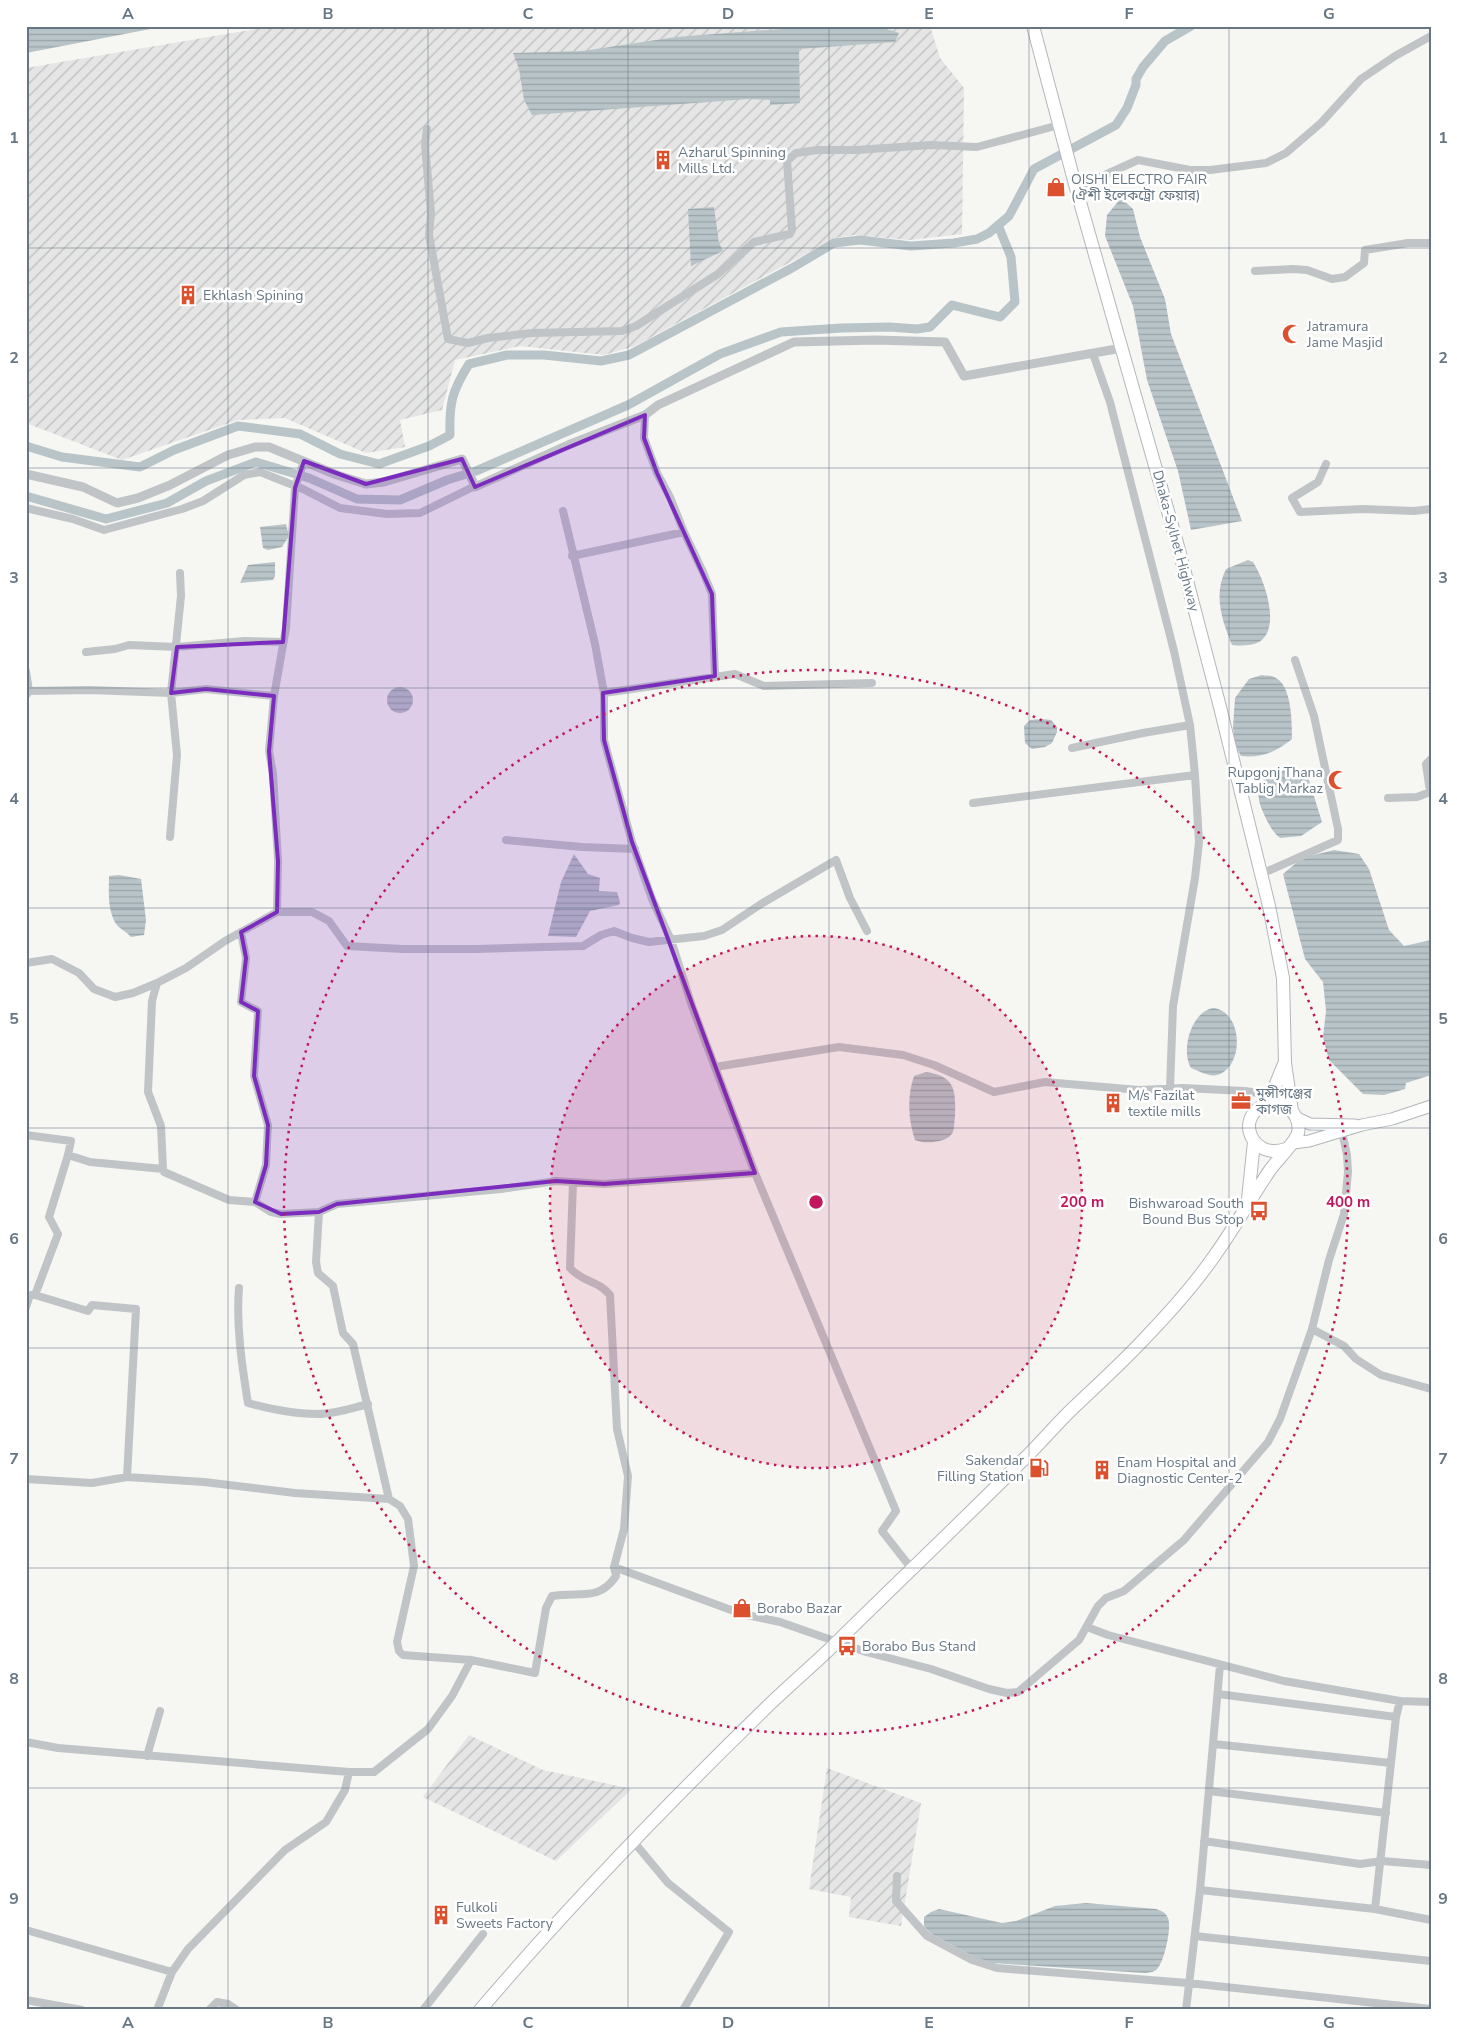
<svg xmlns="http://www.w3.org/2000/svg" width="1457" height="2036" viewBox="0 0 1457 2036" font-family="'Nunito Sans','Noto Sans Bengali',sans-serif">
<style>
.industrial{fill:url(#industrial-furrows)}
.water{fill:url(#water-rules)}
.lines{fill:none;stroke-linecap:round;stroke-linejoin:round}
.canal{stroke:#b8c4c8;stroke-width:9}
.primary-casing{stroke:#b1b6ba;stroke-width:13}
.trunk-casing{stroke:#b3b7ba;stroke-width:14}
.minor{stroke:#c0c4c7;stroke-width:8}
.tertiary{stroke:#c0c4c7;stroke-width:9}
.primary{stroke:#fff;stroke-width:11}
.trunk{stroke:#fff;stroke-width:12}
.marked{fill:#7b2cbf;fill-opacity:0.2;stroke:#7b2cbf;stroke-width:4;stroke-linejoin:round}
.grid{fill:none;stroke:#667783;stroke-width:1;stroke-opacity:0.55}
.ring{fill:none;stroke:#c2185b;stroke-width:2.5;stroke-dasharray:2.5 5}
.labels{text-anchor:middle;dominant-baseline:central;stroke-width:5;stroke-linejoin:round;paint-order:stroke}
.poi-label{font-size:14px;fill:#667783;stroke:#fff;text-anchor:start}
.street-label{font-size:14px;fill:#667783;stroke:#fff}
.centre{fill:#c2185b;stroke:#fff;stroke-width:2.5}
.ring-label{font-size:15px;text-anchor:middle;font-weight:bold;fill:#c2185b;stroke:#fff;stroke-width:5;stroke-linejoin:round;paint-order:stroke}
.neatline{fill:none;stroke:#667783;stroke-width:2}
.grid-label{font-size:16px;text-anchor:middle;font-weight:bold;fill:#667783}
</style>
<defs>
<pattern id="industrial-furrows" width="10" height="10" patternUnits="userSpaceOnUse" patternTransform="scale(1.25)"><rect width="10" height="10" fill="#e4e5e4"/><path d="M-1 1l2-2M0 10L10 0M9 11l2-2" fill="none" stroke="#bdbebe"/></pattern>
<pattern id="water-rules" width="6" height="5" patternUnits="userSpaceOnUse" patternTransform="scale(1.25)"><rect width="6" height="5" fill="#b8c4c8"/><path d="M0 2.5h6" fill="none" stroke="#99a4a8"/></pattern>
</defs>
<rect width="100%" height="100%" fill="#f6f6f3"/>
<!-- industrial -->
<path class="industrial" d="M273,26H930L940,58L964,88L962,234L910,240L854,235L835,238L635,346L604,355L520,346L455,360L442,410L400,420L405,447L366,453L285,418L238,420L122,460L26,423V68Z
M469,1735L543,1770L632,1789L556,1861L423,1797Z
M827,1768L921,1803L901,1926L849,1917L851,1897L809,1889Z"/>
<!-- water -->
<path class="water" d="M26,26H166L26,53Z
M822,26H877L899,33L895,42L799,49L800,103L770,105V100L749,99L532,115L524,100L519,69L513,53L583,51L676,37Z
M1121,198L1133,209L1140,237L1165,299L1171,334L1242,521L1191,530L1178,471L1147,380L1133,306L1105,236L1107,215Z
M714,207L719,243L723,251L691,266L688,209Z
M286,524L289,536L282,547L268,550L263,548L260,527Z
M1248,560L1253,562C1264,579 1282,628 1259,642C1251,646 1241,646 1232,645C1222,620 1213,595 1226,569Z
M275,562V576L273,580L240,583L248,565Z
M1262,675C1265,676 1270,675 1274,677C1292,684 1292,722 1292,739C1276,752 1262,758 1241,756L1235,745L1233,727L1235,698L1249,679Z
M387 700a13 13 0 1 1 26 0a13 13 0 1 1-26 0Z
M1042,719L1051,720L1057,727V732L1052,743L1045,747L1032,749L1025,743L1024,726L1030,720Z
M1301,768L1308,777L1322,822L1301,836L1280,838C1271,830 1268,823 1263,812C1248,780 1273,769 1301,768Z
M1334,850L1359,854L1369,869L1389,930L1404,946L1431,940V1075L1406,1083L1405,1089L1384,1095L1363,1094L1329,1060L1323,1037L1326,1011L1323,982L1305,959L1283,874L1302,858Z
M574,854L588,874L600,878L599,891L617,892L620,902L619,905L590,911L576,937L548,936L561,882Z
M119,875L141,879L146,920L144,935L131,937C127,932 120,929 116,924C107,909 109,892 109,876Z
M1214,1008C1244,1013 1244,1068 1217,1075C1209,1077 1199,1071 1191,1068C1180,1050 1192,1010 1214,1008Z
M926,1072C955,1076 956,1090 955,1116C954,1122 955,1131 951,1135C944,1143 924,1144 915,1140C908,1119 907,1097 914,1076Z
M1086,1903L1156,1909C1162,1911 1165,1912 1168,1918C1172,1927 1164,1964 1156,1970C1149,1975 1138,1972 1129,1972L992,1963L980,1960L930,1933L924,1926V1917L931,1912L939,1909L1002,1923L1016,1921L1055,1906Z"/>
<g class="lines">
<!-- canal -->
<path class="canal" d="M26,446L62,457L140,467L174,450L238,426L300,434L340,454L379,464L429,446L450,435C449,403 452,391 469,364L507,355H544L601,361L629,355L792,268L834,243L860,240L911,246L954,243L977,239L989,233L1009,216L1034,169L1116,125L1127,108L1136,85V79L1143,67L1165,41L1191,26
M26,496L106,519L167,503L206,481L256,462L309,478L357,499L400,500L447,480L476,471L628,405L720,354L781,332L842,328L889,327L917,329L930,327L952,305L1000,317L1015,302L1011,257L998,225"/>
<defs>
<path id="primary" d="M1297,1118L1310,1124L1355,1125
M1293,1143L1309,1141L1362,1125L1392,1119L1431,1106"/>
<path id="trunk" d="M1033,26L1076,188L1179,550L1220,707L1269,906L1283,978L1285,1063L1292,1111
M1268,1103L1284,1064
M1248,1199L1254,1142
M480,2010C572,1902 670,1801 771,1703C794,1681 818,1661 840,1639C899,1581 959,1524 1018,1465C1036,1448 1052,1429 1069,1412C1095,1387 1122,1363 1146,1337C1171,1311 1195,1284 1215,1255C1235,1227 1251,1198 1270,1170C1277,1160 1295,1143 1298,1133C1300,1124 1296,1115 1290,1109C1283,1103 1273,1101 1265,1105C1234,1117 1252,1161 1286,1149"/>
</defs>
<!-- primary casing -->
<use href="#primary" class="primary-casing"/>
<!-- trunk casing -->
<use href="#trunk" class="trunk-casing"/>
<!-- minor -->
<path class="minor" d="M427,129L425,145L431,213L429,235L448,339L468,343L488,338L532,333L622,331L636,326L718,274L754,242L790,234L792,230L787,161L796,153L818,150H856L931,145L977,147L1059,125
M1076,188L1138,160L1190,170H1210L1266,163L1286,153L1321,123L1361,79L1395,56L1431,36
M1255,271L1293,269L1307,270L1332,279L1345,277L1364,263L1365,250L1408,243H1431
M1093,354L1110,402L1174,651L1190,725L1195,775L1199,842L1195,878L1173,1006L1170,1089
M645,415L644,438L657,473L670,497L684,532
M1326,464L1318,482L1292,498L1300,512L1363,509L1414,511L1431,509
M26,508L73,519L104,530L182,509L203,501L244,475L260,472L303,489L340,508L387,514L420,513L475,486
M563,511L595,644L604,693V740L632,842L652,899L671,940L692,1006L755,1173L896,1511L882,1531L911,1568
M572,556L684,532L703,572L712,594L715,676
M86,652L115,649L129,645L177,647L244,641L283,642
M26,671L29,691L27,694
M29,691L89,690L171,693L206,689L274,696
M604,693L735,674L764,686L872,683
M1072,748L1143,733L1190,725
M1388,798L1417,797L1430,792L1426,764L1431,759
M973,803L1195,775
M170,837L177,755L171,693L181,596L180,573
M506,840L582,847L635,849
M1261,874L1338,840V829L1314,716L1295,660
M277,912L278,861L273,774L269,751L274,696L286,628L295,488L304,461
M26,963L52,959L79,973L94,989L115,997L133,993L157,983L186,968L225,941L277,912H312L329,921L347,946L403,949H476L583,946L601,935L614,931L632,938L649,942L704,936L722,930L761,904L836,860L850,898L867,931
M715,1067L839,1047L903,1055L934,1065L994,1092L1045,1082L1139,1090L1183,1088L1245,1091L1258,1093L1268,1103
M26,1135L71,1141L68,1155
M163,1169L164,1172L229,1200L255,1202L266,1165L268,1125L254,1076L258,1011L241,1002L246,958L241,932
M255,1202L271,1212L281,1214L319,1212L316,1262L318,1273L333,1286L343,1333L353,1344L389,1499
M319,1212L337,1204L501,1189L556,1181L604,1184L755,1173
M239,1288C236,1326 242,1366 248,1403C268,1409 297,1414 318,1414C335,1414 352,1408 368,1404
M26,1307L30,1295H35
M1312,1329L1344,1346L1356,1359L1381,1375L1431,1389
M127,1477L136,1309L92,1305L88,1311L35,1295L58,1234L49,1217L68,1155L90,1162L163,1169L161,1126L148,1092L152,1001L157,983
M26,1479L92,1483L127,1477L204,1482L295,1493L389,1499L400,1506L408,1519L414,1566L397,1642L399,1651L403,1655L471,1660L535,1673L546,1608L552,1596C579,1591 599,1602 616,1576L614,1567L624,1529L628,1476L617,1429L610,1295C598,1280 583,1283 570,1268L573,1182
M614,1567L742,1614L780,1622L866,1652L931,1669L989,1689L1007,1693L1018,1692L1079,1640L1098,1606L1106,1598L1124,1591L1184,1540L1268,1442L1280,1419L1312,1329L1329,1260L1344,1214L1348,1172L1347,1155L1341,1127
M1087,1627L1108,1635L1284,1681L1400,1701L1431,1702
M1218,1694L1396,1717
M1400,1701L1396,1717L1375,1909L1431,1920
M26,1742L58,1748L349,1772H374L428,1729L452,1696L471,1660
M1214,1744L1391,1763
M147,1756L160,1711
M1209,1791L1386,1813
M633,1841L668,1883L729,1932L683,2010
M1204,1841L1360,1864L1382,1861L1431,1865
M897,1876L896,1901L927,1936L972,1960L997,1968L1188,1983L1431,2009
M1200,1890L1375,1909
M26,1930L172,1972
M1195,1936L1431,1961
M26,2000L82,2010
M157,2010L172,1972L188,1949L285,1850L326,1822L345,1790L349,1772
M209,2010L217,2002L228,2004L237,2010
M423,2010L483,1934
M1186,2010L1200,1890L1220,1665"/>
<!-- tertiary -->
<path class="tertiary" d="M26,474L83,487L117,503L138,498L170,485L228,455L255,447H269L337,475L366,484L384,482L462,459L475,486
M475,487L568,445L645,415L658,405L794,342L875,340L945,342L964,376L1122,348"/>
<!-- primary -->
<use href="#primary" class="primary"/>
<!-- trunk -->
<use href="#trunk" class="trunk"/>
</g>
<!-- marked area -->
<path class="marked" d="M645,415L644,438L657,473L712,594L715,676L603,693L604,740L632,842L755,1173L604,1184L556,1181L337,1204L319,1212L281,1214L255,1202L266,1165L268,1125L254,1076L258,1011L241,1002L246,958L241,932L277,912L278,861L269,751L274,696L206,689L171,693L177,647L283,642L295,488L304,461L366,484L462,459L475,487Z"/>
<!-- grid -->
<path class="grid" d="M228,26V2010M428,26V2010M628,26V2010M829,26V2010M1029,26V2010M1229,26V2010M26,248H1431M26,468H1431M26,688H1431M26,908H1431M26,1128H1431M26,1348H1431M26,1568H1431M26,1788H1431"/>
<!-- distance rings -->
<circle cx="816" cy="1202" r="266" fill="#c2185b" fill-opacity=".12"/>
<g class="ring">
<circle cx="816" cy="1202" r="266"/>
<circle cx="816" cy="1202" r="532"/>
</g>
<!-- icons -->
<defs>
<symbol id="building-bare" viewBox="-9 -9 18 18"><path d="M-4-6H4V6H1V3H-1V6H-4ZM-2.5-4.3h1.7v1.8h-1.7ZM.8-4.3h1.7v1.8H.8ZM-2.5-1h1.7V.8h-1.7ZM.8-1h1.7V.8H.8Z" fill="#dc502d" stroke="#fff" stroke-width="2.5" paint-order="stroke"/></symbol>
<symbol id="shop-bare" viewBox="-9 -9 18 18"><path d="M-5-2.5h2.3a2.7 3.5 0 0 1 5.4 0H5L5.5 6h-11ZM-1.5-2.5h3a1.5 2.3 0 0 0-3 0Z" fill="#dc502d" stroke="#fff" stroke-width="2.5" paint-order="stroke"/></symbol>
<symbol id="mosque-bare" viewBox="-9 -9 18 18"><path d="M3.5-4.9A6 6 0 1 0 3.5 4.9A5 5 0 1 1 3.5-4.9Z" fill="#dc502d" stroke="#fff" stroke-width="2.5" paint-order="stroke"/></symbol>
<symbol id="office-bare" viewBox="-9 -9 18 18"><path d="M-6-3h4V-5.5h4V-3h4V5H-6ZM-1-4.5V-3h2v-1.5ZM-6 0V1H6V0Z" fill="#dc502d" stroke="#fff" stroke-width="2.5" paint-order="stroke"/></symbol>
<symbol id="bus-bare" viewBox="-9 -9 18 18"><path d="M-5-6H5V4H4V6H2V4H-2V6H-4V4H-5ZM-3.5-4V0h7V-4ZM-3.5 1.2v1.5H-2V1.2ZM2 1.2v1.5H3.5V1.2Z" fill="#dc502d" stroke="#fff" stroke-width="2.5" paint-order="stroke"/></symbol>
<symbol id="fuel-bare" viewBox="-9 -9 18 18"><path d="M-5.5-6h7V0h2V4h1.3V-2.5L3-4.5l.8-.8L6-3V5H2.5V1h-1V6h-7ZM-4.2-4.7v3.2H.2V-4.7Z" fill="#dc502d" stroke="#fff" stroke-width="2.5" paint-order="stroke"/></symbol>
</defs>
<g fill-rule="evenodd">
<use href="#building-bare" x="649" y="146" width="28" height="28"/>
<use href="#shop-bare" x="1042" y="173" width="28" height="28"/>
<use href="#building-bare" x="174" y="281" width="28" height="28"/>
<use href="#mosque-bare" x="1278" y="320" width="28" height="28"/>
<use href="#mosque-bare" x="1324" y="766" width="28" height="28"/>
<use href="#office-bare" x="1227" y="1087" width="28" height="28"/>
<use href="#building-bare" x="1099" y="1089" width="28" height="28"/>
<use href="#bus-bare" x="1245" y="1197" width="28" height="28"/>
<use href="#fuel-bare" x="1025" y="1454" width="28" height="28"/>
<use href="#building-bare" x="1088" y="1456" width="28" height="28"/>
<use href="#shop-bare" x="728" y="1594" width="28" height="28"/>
<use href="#bus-bare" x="833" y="1632" width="28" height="28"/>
<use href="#building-bare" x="427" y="1901" width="28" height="28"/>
</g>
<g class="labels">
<!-- poi labels -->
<g class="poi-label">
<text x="678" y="152">Azharul Spinning<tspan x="678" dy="16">Mills Ltd.</tspan></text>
<text x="1071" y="179">OISHI ELECTRO FAIR<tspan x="1071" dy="16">(ঐশী ইলেকট্রো ফেয়ার)</tspan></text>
<text x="203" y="295">Ekhlash Spining</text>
<text x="1307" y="326">Jatramura<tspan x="1307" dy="16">Jame Masjid</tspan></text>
<text x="1323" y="772" text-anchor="end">Rupgonj Thana<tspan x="1323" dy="16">Tablig Markaz</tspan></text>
<text x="1256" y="1093">মুন্সীগঞ্জের<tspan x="1256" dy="16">কাগজ</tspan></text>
<text x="1128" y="1095">M/s Fazilat<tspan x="1128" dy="16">textile mills</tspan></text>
<text x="1244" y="1203" text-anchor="end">Bishwaroad South<tspan x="1244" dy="16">Bound Bus Stop</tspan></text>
<text x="1024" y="1460" text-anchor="end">Sakendar<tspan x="1024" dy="16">Filling Station</tspan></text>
<text x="1117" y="1462">Enam Hospital and<tspan x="1117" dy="16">Diagnostic Center-2</tspan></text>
<text x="757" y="1608">Borabo Bazar</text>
<text x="862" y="1646">Borabo Bus Stand</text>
<text x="456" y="1907">Fulkoli<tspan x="456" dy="16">Sweets Factory</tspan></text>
</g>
<!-- street labels -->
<g class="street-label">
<text transform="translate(1176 541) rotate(75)">Dhaka-Sylhet Highway</text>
</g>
</g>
<circle cx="816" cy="1202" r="8" class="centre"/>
<g class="ring-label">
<text x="1082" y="1207">200 m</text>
<text x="1348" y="1207">400 m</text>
</g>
<!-- border -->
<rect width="1457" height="2036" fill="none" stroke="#ffffff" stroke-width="55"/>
<rect x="28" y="28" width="1402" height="1980" class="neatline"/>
<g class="grid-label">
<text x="128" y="19">A</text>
<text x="328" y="19">B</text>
<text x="528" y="19">C</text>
<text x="728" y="19">D</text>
<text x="929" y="19">E</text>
<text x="1129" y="19">F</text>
<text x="1329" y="19">G</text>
<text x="14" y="143">1</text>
<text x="1443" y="143">1</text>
<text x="14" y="363">2</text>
<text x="1443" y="363">2</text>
<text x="14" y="583">3</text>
<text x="1443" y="583">3</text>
<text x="14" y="804">4</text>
<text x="1443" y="804">4</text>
<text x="14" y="1024">5</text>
<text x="1443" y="1024">5</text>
<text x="14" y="1244">6</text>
<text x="1443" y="1244">6</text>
<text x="14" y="1464">7</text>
<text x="1443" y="1464">7</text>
<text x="14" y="1684">8</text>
<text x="1443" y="1684">8</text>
<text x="14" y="1904">9</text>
<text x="1443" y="1904">9</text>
<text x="128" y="2028">A</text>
<text x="328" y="2028">B</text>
<text x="528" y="2028">C</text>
<text x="728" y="2028">D</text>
<text x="929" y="2028">E</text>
<text x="1129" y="2028">F</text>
<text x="1329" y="2028">G</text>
</g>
</svg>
